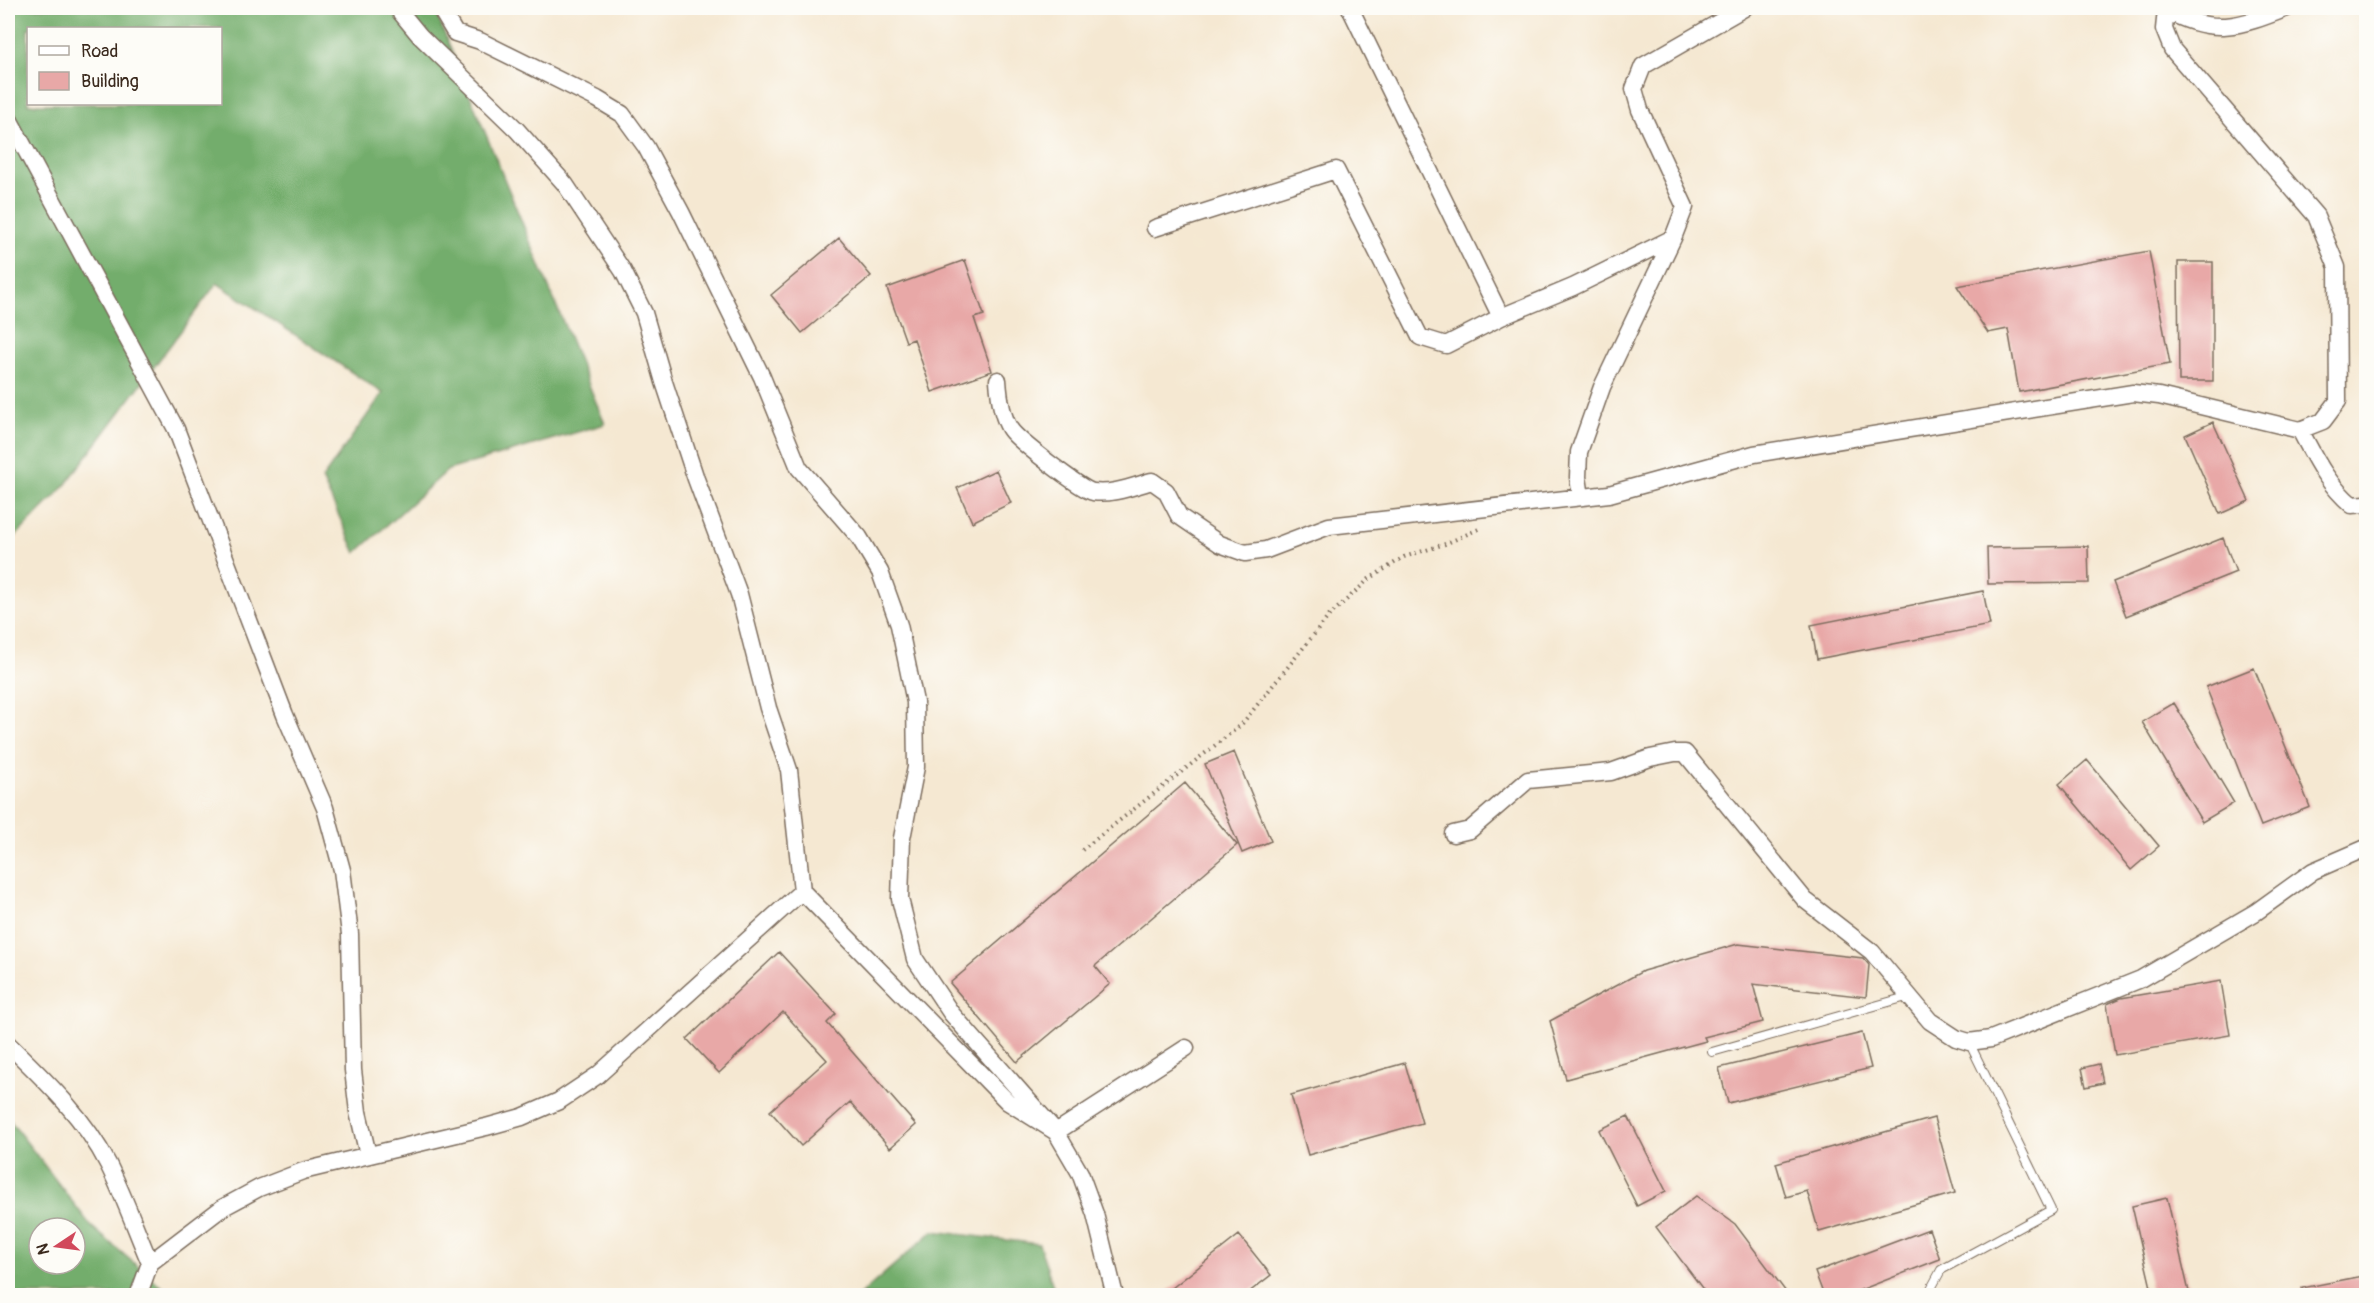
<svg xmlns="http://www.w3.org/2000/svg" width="2374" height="1303" viewBox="0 0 2374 1303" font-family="Pangolin,sans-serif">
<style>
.forest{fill:#73ad6c;stroke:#576c45;stroke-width:1.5;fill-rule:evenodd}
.building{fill:#e8a8a7}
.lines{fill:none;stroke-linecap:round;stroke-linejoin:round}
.lane-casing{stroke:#7c6c5d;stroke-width:10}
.street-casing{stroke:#7c6c5d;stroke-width:19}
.path{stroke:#7c6c5d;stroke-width:4;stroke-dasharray:1.5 4.5;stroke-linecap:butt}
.lane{stroke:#fff;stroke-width:8}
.street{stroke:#fff;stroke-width:16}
</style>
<rect width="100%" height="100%" fill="#fdfcf7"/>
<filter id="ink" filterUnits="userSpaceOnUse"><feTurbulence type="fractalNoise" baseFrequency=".0167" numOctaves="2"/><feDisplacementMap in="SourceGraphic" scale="12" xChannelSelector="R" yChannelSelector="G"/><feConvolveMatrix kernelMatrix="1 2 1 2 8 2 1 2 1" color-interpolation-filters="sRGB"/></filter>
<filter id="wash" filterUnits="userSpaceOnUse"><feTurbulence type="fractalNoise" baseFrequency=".008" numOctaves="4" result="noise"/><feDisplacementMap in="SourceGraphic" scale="24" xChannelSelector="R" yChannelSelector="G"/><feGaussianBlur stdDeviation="1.35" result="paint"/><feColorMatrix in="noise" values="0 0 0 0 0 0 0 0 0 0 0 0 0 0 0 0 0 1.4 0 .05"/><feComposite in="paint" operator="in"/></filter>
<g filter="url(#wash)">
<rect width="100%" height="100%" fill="#f5e8d2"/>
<!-- forest -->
<path class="forest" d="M8,8H434L605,424L448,470L356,553L322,479L383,393L217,283L63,488L8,544ZM28,28H220V104H28Z
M8,1118L91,1226L171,1295H8ZM39,1228H75V1264H39Z
M933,1231L1039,1244L1056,1295H860Z"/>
<g id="blocks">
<!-- building -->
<path class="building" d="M839,238L871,276L802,333L771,295Z
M2149,251L2170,364L2019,392L2008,329L1988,333L1957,286Z
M965,260L984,315L974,318L992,371L932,392L914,339L906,342L887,288Z
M2178,262H2213V381H2179Z
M2213,422L2249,501L2220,514L2185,435Z
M996,470L1011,503L972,522L957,488Z
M2223,538L2236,572L2126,616L2113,582Z
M2088,546L2089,583L1988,584L1987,548Z
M1983,591L1990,625L1817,659L1811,625Z
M2254,668L2310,807L2261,826L2206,687Z
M2174,703L2234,803L2202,822L2142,722Z
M1234,752L1271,841L1242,853L1205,764Z
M2087,760L2159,846L2131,870L2059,784Z
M1185,783L1237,845L1095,966L1110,984L1017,1062L950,983Z
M1738,944L1863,958L1869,965L1866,997L1753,984L1763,1022L1704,1037L1706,1041L1566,1079L1550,1021L1643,971Z
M779,952L836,1014L827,1023L916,1125L890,1148L850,1102L801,1146L770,1111L827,1060L783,1012L719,1073L687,1039Z
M2221,981L2230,1035L2115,1055L2107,1004L2121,998Z
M1862,1033L1871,1068L1728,1103L1719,1068Z
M1405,1063L1422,1123L1308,1155L1291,1095Z
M2099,1064L2103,1083L2086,1087L2082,1068Z
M1628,1116L1666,1191L1637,1206L1599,1130Z
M1934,1118L1955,1193L1819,1232L1807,1191L1786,1197L1776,1163Z
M1696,1196L1735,1224L1789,1296H1708L1656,1227Z
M2167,1198L2190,1296H2153L2132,1206Z
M1929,1229L1940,1259L1845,1296H1824L1815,1272Z
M1239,1235L1271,1275L1244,1296H1162Z
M2363,1276L2367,1296H2302V1288Z"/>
</g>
</g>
<g filter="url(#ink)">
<use href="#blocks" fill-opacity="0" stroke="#7c6c5d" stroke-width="1.5"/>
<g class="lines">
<defs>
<path id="lane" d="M1712,1052L1910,996
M1927,1296L1941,1270L2051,1210L1969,1042"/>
<path id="street" d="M397,8L420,36L517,130L565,184L623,271L644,313L664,382L696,479L739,594L768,708L789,770L802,891
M440,8L455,33L480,41L597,99L622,114L646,147L681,212L762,377L799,468L859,537L880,572L899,625L915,702L916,767L902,838L900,899L915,959L951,1013L1056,1132L1080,1173L1095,1214L1115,1296
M1350,8L1501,317L1573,287L1673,238
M2165,8L2166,10C2213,36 2239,27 2287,8
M2166,10L2164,29L2172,49L2316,216L2337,267L2338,401L2323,421L2300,430
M8,117L176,429L285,715L325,808L342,870L350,934L353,1070L358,1112L368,1155
M1155,228L1336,170L1420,337L1446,345L1501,317
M998,380C999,395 1001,415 1010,429C1017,440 1082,490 1093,492C1112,495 1134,486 1152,481L1166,491L1179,516L1220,544L1245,553L1266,550L1329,526L1609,494L1754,454L2133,393L2159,396L2300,430C2315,458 2327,484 2352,505L2366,504
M1581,497L1578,477L1579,452L1602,387L1673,238L1685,207L1640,110L1634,89L1643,66L1744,8
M1453,834L1470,830L1528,780L1611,772L1650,758L1675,753H1685L1805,900L1872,952L1930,1021L1956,1038L1969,1042L1991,1039L2141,979L2256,912L2313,871L2366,848
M8,1044C45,1080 84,1117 108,1164C124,1196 136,1230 150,1263
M138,1296L150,1263L222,1208L259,1188L303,1171L486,1127L522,1117L559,1101L598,1075L802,891L1008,1102L1056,1132L1186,1048"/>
</defs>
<!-- lane casing -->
<use href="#lane" class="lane-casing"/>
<!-- street casing -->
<use href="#street" class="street-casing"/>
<!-- path -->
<path class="path" d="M1082,850L1241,725L1329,616L1369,579L1404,557L1445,544L1481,528"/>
<!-- lane -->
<use href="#lane" class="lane"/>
<!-- street -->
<use href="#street" class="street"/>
</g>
</g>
<!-- margin -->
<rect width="2374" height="1303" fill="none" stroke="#fdfcf7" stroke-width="30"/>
<!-- legend -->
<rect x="27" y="27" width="195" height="78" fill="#fdfcf7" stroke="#afa8a0" stroke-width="1.5"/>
<rect x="39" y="46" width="30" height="9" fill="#ffffff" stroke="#afa8a0" stroke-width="1.5"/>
<text x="81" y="57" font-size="18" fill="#3b2a1e">Road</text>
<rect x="39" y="72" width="30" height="18" fill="#e8a8a7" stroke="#afa8a0" stroke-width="1.5"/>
<text x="81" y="87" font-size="18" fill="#3b2a1e">Building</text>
<!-- north arrow -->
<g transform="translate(57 1246) rotate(257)"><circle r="28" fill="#fdfcf7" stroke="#afa8a0" stroke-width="1.5"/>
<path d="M0-4.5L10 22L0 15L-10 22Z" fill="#d1495b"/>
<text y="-9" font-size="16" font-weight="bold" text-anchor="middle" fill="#3b2a1e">N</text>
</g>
</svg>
